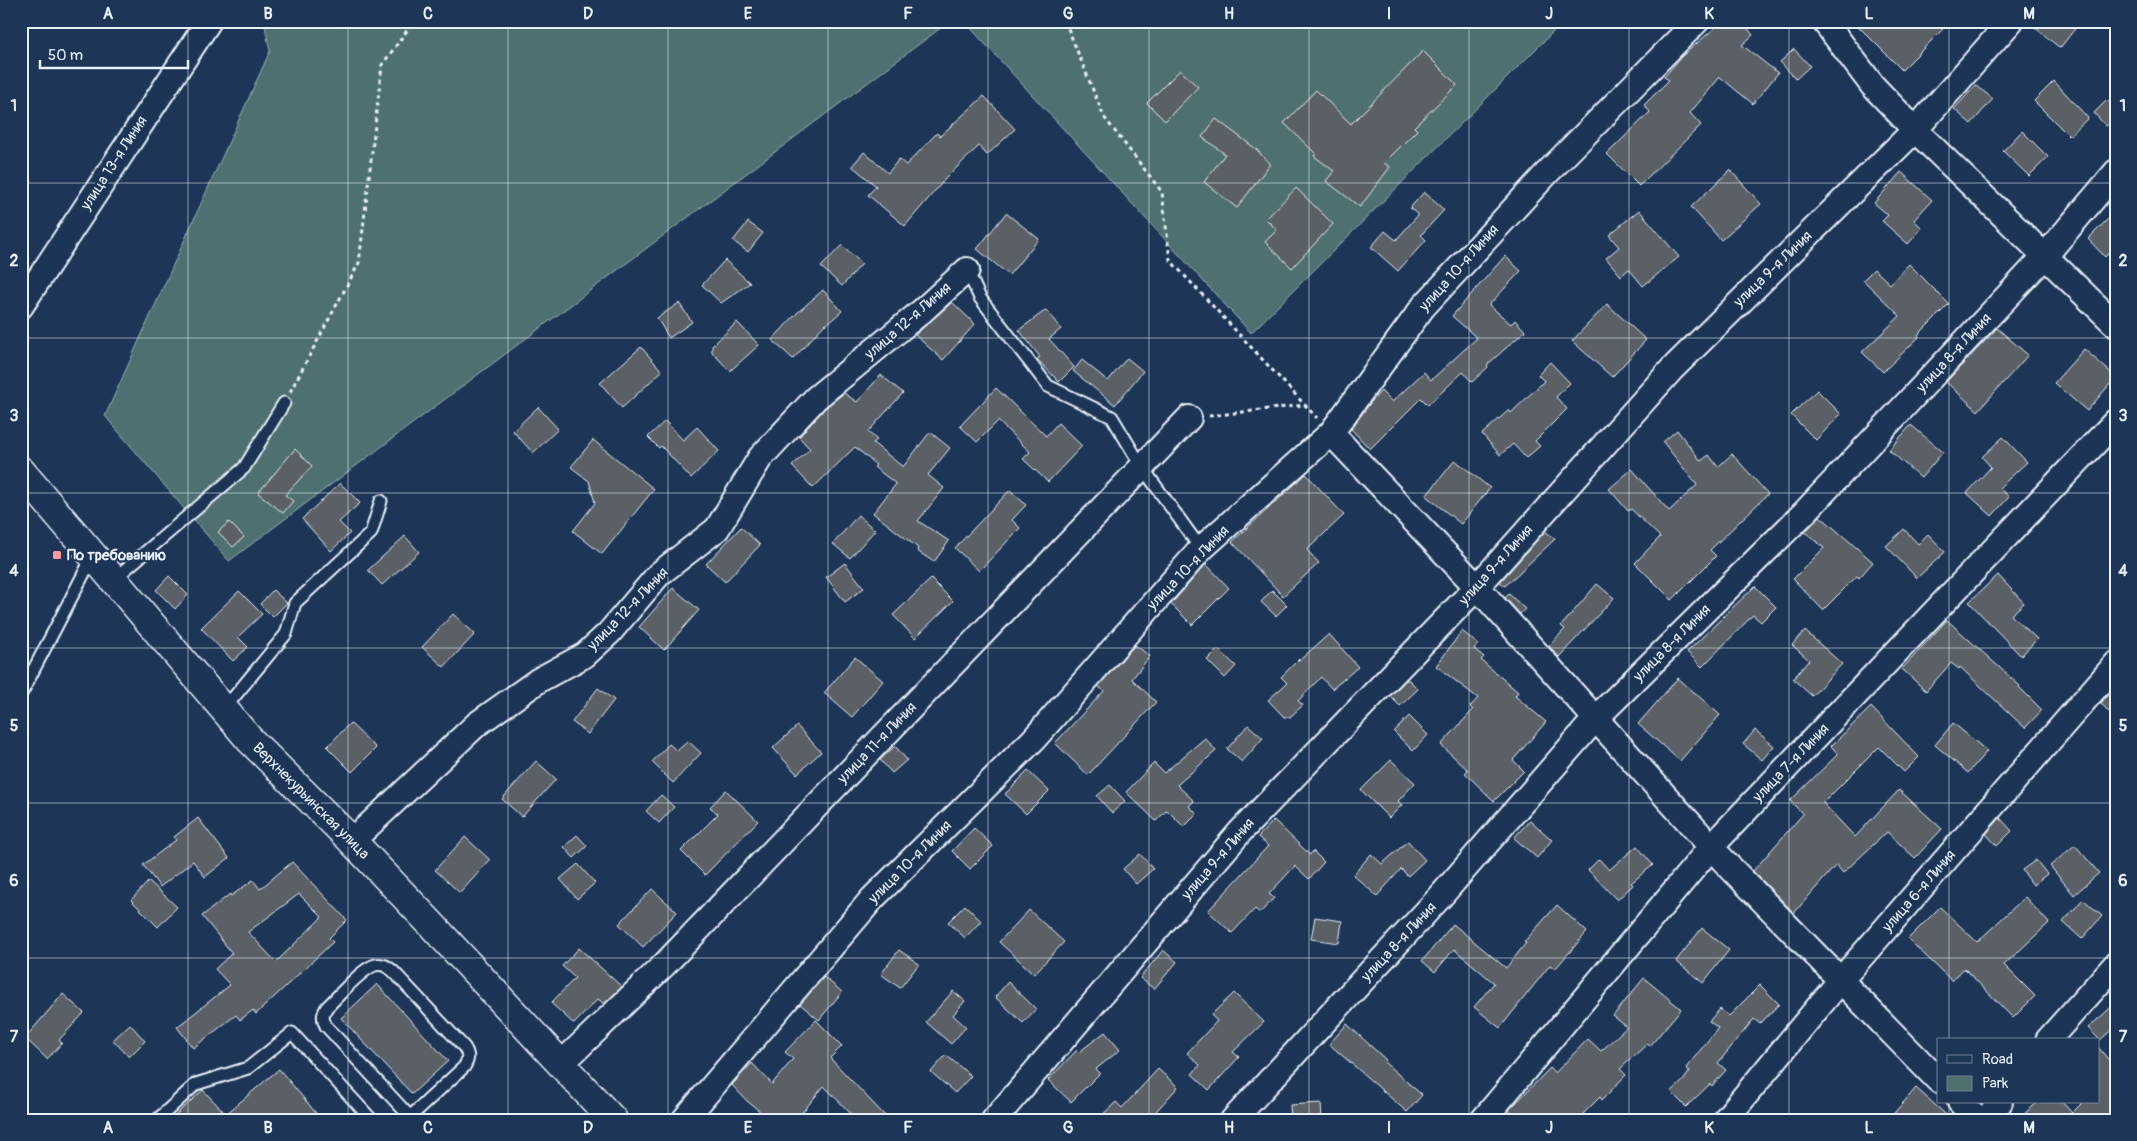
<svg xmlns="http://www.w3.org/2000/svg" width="2137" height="1141" viewBox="0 0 2137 1141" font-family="Pangolin,sans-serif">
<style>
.green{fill:#507070;stroke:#9cb0b4}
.building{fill:#5a6166;stroke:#e8f1f8;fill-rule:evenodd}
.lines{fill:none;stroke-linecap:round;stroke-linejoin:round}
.service-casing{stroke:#e8f1f8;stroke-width:15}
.minor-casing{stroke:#e8f1f8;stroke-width:28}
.tertiary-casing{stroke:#e8f1f8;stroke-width:31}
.path{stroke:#e8f1f8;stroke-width:3;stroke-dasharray:4 4;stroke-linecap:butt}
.service{stroke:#1d3557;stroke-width:11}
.minor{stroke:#1d3557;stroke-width:24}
.tertiary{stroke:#1d3557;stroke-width:28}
.grid{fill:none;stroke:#e8f1f8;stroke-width:1;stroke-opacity:0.55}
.poi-dot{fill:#ff9aa2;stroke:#1d3557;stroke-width:2}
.labels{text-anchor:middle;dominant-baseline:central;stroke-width:4;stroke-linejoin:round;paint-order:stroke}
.street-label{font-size:15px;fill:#e8f1f8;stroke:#1d3557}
.poi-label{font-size:15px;font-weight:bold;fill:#e8f1f8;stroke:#1d3557;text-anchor:start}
.neatline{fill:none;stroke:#e8f1f8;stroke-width:2}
.grid-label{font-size:16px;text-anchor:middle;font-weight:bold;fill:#e8f1f8}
</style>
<rect width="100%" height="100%" fill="#1d3557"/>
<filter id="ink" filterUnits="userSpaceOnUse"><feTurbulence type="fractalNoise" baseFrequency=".02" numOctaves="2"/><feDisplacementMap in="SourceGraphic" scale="10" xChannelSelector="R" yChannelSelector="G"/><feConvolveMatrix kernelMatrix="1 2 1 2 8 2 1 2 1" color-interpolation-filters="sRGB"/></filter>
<g filter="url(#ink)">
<!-- green -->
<path class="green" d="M264,21H950L229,561L105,416L270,51Z
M964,21H1564L1251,333Z"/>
<!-- building -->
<path class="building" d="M1723,21H1742L1753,35L1742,45L1778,73L1753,104L1720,77L1690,113L1701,125L1639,186L1607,154L1650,112L1644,105L1669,80L1664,77L1682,56Z
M1853,21H1951L1902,70Z
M2027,21H2081L2060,48Z
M1794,49L1810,66L1796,79L1780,62Z
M1423,51L1457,85L1414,127L1417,130L1384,163L1390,167L1360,207L1326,181L1334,171L1314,156L1316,154L1284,123L1316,90L1351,124Z
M1180,70L1198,87L1165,121L1147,103Z
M2054,81L2088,118L2069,136L2034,101Z
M1976,85L1993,99L1971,124L1954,109Z
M984,96L1015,129L987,155L979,146L946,178L905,226L868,195L876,186L852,166L864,152L888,173L899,159L906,165L937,133L940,136Z
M2107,100L2116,109V118L2106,126L2094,113Z
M1216,119L1256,149L1270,164L1237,208L1204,182L1225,154L1202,137Z
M2022,131L2048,157L2029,176L2003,151Z
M1730,170L1761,204L1721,240L1691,207Z
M1901,172L1932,200L1914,220L1922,228L1908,244L1882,221L1888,215L1874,203Z
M1296,188L1333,224L1292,268L1265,242L1277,230L1266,219Z
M1424,192L1444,210L1421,235L1426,240L1398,271L1371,247L1385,231L1396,240L1418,215L1410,208Z
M1639,210L1679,257L1643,286L1629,269L1621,276L1606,258L1619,247L1609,235Z
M2116,211V246L2105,257L2088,239Z
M1006,213L1039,239L1009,275L977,249Z
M748,222L763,233L748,252L733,241Z
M842,245L862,264L842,286L821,267Z
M1505,256L1521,271L1489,305L1511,324L1515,320L1525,331L1487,365L1488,367L1472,382L1463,372L1428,405L1421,398L1370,449L1351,429L1371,402L1381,391L1392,402L1424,372L1431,380L1477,338L1452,316Z
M725,260L750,283L721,303L702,285Z
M1909,264L1949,304L1918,335L1919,337L1883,372L1862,352L1900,316L1863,280L1874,269L1890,284Z
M823,290L842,311L826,325L825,324L793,359L772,340L796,314Z
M952,302L975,324L943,360L915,335Z
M679,303L692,322L669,338L657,318Z
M1607,304L1646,340L1612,377L1572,341Z
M1046,310L1061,329L1049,339L1074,367L1059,382L1037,359L1040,357L1019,330Z
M737,322L759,345L730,371L712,352V346Z
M1997,328L2028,355L1978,411L1946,382Z
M641,347L662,371L622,408L600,383Z
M2084,349L2116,377L2087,411L2054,383Z
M1127,358L1143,371L1115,405L1073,371L1082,360L1108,381Z
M1550,362L1570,383L1556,397L1567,409L1535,441L1540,446L1526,458L1513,444L1500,455L1482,434L1509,410L1511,413L1544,381L1538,375Z
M881,375L903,393L868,432L877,440L873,443L903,467L930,432L950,448L928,475L944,488L918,521L949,541L934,562L917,551L918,548L873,513L896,484L874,467L876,465L855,447L813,488L792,466L810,449L799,437L825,408L844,393L857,402Z
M996,388L1046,436L1058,423L1082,446L1048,482L1023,459L1030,452L998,421L977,442L960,426Z
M1817,390L1841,414L1816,440L1791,415Z
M538,407L558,429L533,453L513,431Z
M665,421L683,440L697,427L719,451L691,478L661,446L659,448L648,437Z
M1911,425L1943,452L1921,478L1889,450Z
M1677,430L1701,461L1709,455L1718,467L1732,454L1768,494L1710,550L1716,556L1672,600L1635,563L1660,537L1631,509L1628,511L1609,489L1632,469L1669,511L1697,485L1663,442Z
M2003,437L2027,462L1999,488L2009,497L1992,516L1967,493L1991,467L1982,457Z
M593,440L654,489L602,554L573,531L595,503L589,481L571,467Z
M295,449L312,466L285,495L293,501L283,513L258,493Z
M1455,460L1490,488L1461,524L1426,496Z
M1306,474L1344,515L1307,550L1319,563L1283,596L1232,542Z
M340,483L360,503L339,522L350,533L331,551L302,519Z
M1010,490L1026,505L1012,520L1020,528L979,571L955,548Z
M858,515L875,530L850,558L833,544Z
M1820,516L1873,562L1859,578L1857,576L1823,610L1793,579L1824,548L1805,532Z
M229,522L244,537L233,547L218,532Z
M741,527L760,545L725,582L706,564Z
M1904,529L1918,544L1928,534L1945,552L1917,578L1886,546Z
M1545,531L1555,539L1505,586L1500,582Z
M405,536L419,552L382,585L368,570Z
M845,563L864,588L845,602L826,577Z
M1206,564L1229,588L1192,625L1171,604Z
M1998,575L2024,603L2011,615L2037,639L2021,656L1969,602Z
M169,576L188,595L175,609L156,590Z
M931,579L953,601L915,638L893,615Z
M1597,584L1614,598L1559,657L1549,646L1565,629L1561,626Z
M1755,586L1776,607L1761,622L1753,615L1702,667L1687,652Z
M673,588L699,610L664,650L639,627Z
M273,590L287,603L273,617L260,604Z
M1272,590L1287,605L1276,616L1261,602Z
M239,591L262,614L238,637L248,647L233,661L201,628Z
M1509,594L1525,609L1520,614L1505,598Z
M453,614L475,634L444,667L422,647Z
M1947,620L2020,686L2019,687L2042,710L2025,728L1960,667L1959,669L1951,663L1926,691L1902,669Z
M1462,631L1478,644L1474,649L1484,657L1481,660L1518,692L1515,696L1546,722L1513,760L1524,771L1494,801L1465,773L1468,770L1441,745L1473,710L1470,707L1478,698L1436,666Z
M1805,631L1842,664L1812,696L1793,679L1809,660L1792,645Z
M1329,634L1358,667L1332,689L1321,677L1298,701L1303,705L1290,717H1284L1268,700L1287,683L1281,677L1299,659L1300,660Z
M1135,645L1150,656L1132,679L1156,702L1088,775L1055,743L1104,691L1098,686Z
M1218,649L1236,666L1225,678L1207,660Z
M855,657L883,681L852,717L824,693Z
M1678,678L1720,715L1680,761L1638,724Z
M1406,680H1409L1418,689L1400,706L1390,696Z
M2116,685V720L2101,703Z
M598,688L614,700L588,734L572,722Z
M1871,707L1919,757L1904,772L1879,747L1823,803L1855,837L1899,790L1942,829L1915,858L1887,832L1843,873L1836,865L1794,913L1753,871L1803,814L1790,801L1838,754L1831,746Z
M1409,716L1428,735L1413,751L1394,732Z
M350,723L376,748L352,772L327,747Z
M1953,723L1987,751L1968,773L1935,745Z
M1248,725L1263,738L1242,762L1227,749Z
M797,726L821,752L797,774L773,748Z
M1755,730L1774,746L1762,760L1743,744Z
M1205,738L1216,751L1177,785L1194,801L1189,806L1197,814L1184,827L1167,810L1156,821L1126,792L1154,763L1164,773Z
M688,741L701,753L673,783L652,762L669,744L677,751Z
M895,746L907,760L892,773L880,760Z
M1391,760L1415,783L1398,801L1402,805L1389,818L1361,790Z
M536,761L556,779L522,817L502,799Z
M1028,771L1049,791L1026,814L1005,794Z
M1110,785L1125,801L1112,813L1097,796Z
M726,790L758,821L705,875L681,851L718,814L710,807Z
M661,795L674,807L659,823L646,811Z
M198,818L229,858L205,877L193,861L160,887L143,865L176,840L174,837Z
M2000,818L2012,831L1997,846L1986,834Z
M1274,820L1310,855L1313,851L1324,862L1309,879L1295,866L1269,894L1274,898L1260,913L1255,909L1232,933L1208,911L1268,846L1258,837Z
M1530,820L1552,840L1537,858L1514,838Z
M974,828L993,846L970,869L952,851Z
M577,835L587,846L574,858L564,847Z
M465,837L490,860L460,893L435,870Z
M1408,841L1425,860L1408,876L1401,869L1377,896L1353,875L1371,854L1382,864Z
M2075,845L2099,873L2074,895L2050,866Z
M1637,846L1653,865L1631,883L1633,885L1617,900L1588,870L1599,859L1609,870Z
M1140,854L1153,869L1136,884L1123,869Z
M2036,860L2047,874L2033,885L2022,870Z
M292,862L347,920L329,938L333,942L256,1014L253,1010L240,1020L236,1015L193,1048L177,1027L230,985L215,969L232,953L202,916L230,894L231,896L253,880L260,889ZM299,894L322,917L276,962L248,932Z
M578,864L595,883L577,899L560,879Z
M149,881L177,907L158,927L131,900Z
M652,889L677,912L643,947L619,924Z
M2025,897L2049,923L2004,965L2035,996L2013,1018L1964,968L1952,981L1908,939L1940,907L1977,942Z
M2083,899L2102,916L2082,939L2063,922Z
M965,905L981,921L965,938L948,922Z
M1557,905L1587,932L1555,969L1550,965L1500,1028L1474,1007L1494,983L1454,949L1435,972L1422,961L1453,924L1506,968L1526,943L1524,942Z
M1029,910L1064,942L1034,974L999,942Z
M1315,917L1342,921L1339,943L1311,939Z
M1702,928L1729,950L1703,983L1676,961Z
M579,948L622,987L604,1004L598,999L574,1024L551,1003L575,978L562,966Z
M899,950L919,964L900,988L881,974Z
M1163,950L1177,962L1154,989L1140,978Z
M824,977L842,992L819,1020L800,1004Z
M1644,978L1681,1009L1650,1046L1647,1044L1620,1069L1626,1075L1602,1100L1600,1097L1577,1120H1518L1509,1110L1550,1068L1555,1073L1588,1039L1601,1051L1627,1027L1613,1016Z
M1008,982L1036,1009L1023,1023L995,997Z
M377,984L448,1061L412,1094L341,1018Z
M1760,985L1779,1004L1760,1024L1754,1019L1718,1063L1726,1070L1712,1086L1710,1084L1686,1107L1671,1092L1683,1081L1690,1071L1686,1068L1718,1028L1709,1021L1720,1009L1729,1016Z
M953,991L965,1001L953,1015L966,1027L951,1044L926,1022Z
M1234,993L1264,1022L1233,1052L1239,1057L1209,1090L1192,1074L1200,1065L1187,1053L1217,1021L1211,1015Z
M63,994L84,1013L59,1040L62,1043L47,1059L25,1038Z
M2116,1003V1026L2100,1040L2088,1028Z
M816,1020L842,1046L830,1058L889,1120H857L824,1086L796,1120H771L747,1101L732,1085L752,1063L772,1084L793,1059L785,1052Z
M130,1024L145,1041L129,1057L113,1040Z
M1347,1024L1386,1060L1384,1062L1422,1095L1407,1112L1329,1044Z
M1105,1032L1120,1050L1096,1069L1100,1073L1071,1102L1048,1080L1077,1050L1079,1052Z
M2098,1047L2116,1069V1120H2017L2038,1102H2062L2072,1113L2083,1102H2098Z
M946,1055L971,1076L955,1093L931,1072Z
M279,1069L316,1113L306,1120H170L203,1090L226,1114Z
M1158,1069L1178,1087L1148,1120H1097L1116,1102L1122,1108Z
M1916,1088L1952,1120H1888Z
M1321,1103L1322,1120H1291L1290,1105Z"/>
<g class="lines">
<defs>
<path id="service" d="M967,270L980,298L1048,386L1112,417L1142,467L1201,549
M114,579L244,468L284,403
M21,694L93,556
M224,709L286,634L295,603L371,533L381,501
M411,1116L464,1067C469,1059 469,1055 464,1047L393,971C388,967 383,963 375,965C360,970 339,996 327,1007C322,1014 322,1019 326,1026L413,1120
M157,1120L196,1084L248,1068L292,1033L372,1120"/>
<path id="minor" d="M1824,21L1873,86L1915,130L2116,325
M21,306L209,21
M1331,433L1477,587L1723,860L1938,1080
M352,841L477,724L539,680L585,655L609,633L659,574L717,529L760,458L816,398L922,311L967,270
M2048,1040L2116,964
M561,1064L664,965L1189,418
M1960,1102L1978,1120
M684,1120L872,899L1033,740L1201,549L1331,433L1423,307L1547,173L1697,21
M994,1120L1240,832L1477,587L1672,369L1915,130L2011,21
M1233,1120L1440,897L1596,718L1805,512L2045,256L2116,172
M1483,1120L1711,847L2116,421
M1725,1120L1840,981L2116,664
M1987,1120L2000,1102"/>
<path id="tertiary" d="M21,471L250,740L352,841L431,924L613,1120"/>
</defs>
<!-- service casing -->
<use href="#service" class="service-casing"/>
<!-- minor casing -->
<use href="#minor" class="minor-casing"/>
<!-- tertiary casing -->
<use href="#tertiary" class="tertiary-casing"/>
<!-- path -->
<path class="path" d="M1065,21L1104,117L1162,192L1170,260L1317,418
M290,392L359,263L382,65L414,21
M1209,416L1304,405"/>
<!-- service -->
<use href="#service" class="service"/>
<!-- minor -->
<use href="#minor" class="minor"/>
<!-- tertiary -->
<use href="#tertiary" class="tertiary"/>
</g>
</g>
<!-- grid -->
<path class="grid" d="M188,21V1120M348,21V1120M508,21V1120M668,21V1120M828,21V1120M988,21V1120M1149,21V1120M1309,21V1120M1469,21V1120M1629,21V1120M1789,21V1120M1949,21V1040M21,183H2116M21,338H2116M21,493H2116M21,648H2116M21,803H2116M21,958H2116M1949,1102V1120"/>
<!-- markers -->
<rect class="poi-dot" x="52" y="550" width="10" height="10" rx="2.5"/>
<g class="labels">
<!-- street labels -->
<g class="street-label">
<text transform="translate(114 163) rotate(-57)">улица 13-я Линия</text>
<text transform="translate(1459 268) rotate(-48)">улица 10-я Линия</text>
<text transform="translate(1773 269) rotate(-44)">улица 9-я Линия</text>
<text transform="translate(908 321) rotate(-41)">улица 12-я Линия</text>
<text transform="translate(1954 353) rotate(-47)">улица 8-я Линия</text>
<text transform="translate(1496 565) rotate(-48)">улица 9-я Линия</text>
<text transform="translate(1188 568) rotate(-46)">улица 10-я Линия</text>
<text transform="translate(628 609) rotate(-46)">улица 12-я Линия</text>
<text transform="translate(1672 643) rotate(-45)">улица 8-я Линия</text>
<text transform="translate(877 743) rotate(-46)">улица 11-я Линия</text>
<text transform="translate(1791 763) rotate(-46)">улица 7-я Линия</text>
<text transform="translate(311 801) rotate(45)">Верхнекурьинская улица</text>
<text transform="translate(1218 859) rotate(-49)">улица 9-я Линия</text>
<text transform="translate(910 862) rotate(-45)">улица 10-я Линия</text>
<text transform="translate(1919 891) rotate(-49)">улица 6-я Линия</text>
<text transform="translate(1399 942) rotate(-47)">улица 8-я Линия</text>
</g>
<!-- poi labels -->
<g class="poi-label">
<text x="67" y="555">По требованию</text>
</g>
</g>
<!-- margin -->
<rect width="2137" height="1141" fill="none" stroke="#1d3557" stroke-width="55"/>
<!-- legend -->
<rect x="1937" y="1038" width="162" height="65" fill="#1d3557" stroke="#6e8097"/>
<rect x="1947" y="1055" width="25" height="8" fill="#1d3557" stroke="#6e8097"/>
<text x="1982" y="1064" font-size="15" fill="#e8f1f8">Road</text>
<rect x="1947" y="1076" width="25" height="15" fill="#507070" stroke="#6e8097"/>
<text x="1982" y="1088" font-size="15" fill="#e8f1f8">Park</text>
<!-- scale -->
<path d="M40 60v8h148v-8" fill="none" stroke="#e8f1f8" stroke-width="2.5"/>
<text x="48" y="60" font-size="15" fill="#e8f1f8" stroke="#1d3557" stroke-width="4" paint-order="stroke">50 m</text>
<rect x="28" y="28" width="2082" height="1086" class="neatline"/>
<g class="grid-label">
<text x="108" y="19">A</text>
<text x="268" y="19">B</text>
<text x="428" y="19">C</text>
<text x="588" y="19">D</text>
<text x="748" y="19">E</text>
<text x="908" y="19">F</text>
<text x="1068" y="19">G</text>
<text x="1229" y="19">H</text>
<text x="1389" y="19">I</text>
<text x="1549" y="19">J</text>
<text x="1709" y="19">K</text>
<text x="1869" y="19">L</text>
<text x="2029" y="19">M</text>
<text x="14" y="111">1</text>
<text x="2123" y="111">1</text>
<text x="14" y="266">2</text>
<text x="2123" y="266">2</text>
<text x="14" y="421">3</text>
<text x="2123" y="421">3</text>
<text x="14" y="576">4</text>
<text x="2123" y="576">4</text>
<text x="14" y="731">5</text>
<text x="2123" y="731">5</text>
<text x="14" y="886">6</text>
<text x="2123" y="886">6</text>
<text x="14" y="1042">7</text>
<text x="2123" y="1042">7</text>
<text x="108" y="1133">A</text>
<text x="268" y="1133">B</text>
<text x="428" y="1133">C</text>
<text x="588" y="1133">D</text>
<text x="748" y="1133">E</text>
<text x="908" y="1133">F</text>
<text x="1068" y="1133">G</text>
<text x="1229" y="1133">H</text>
<text x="1389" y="1133">I</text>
<text x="1549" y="1133">J</text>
<text x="1709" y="1133">K</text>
<text x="1869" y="1133">L</text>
<text x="2029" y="1133">M</text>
</g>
</svg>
